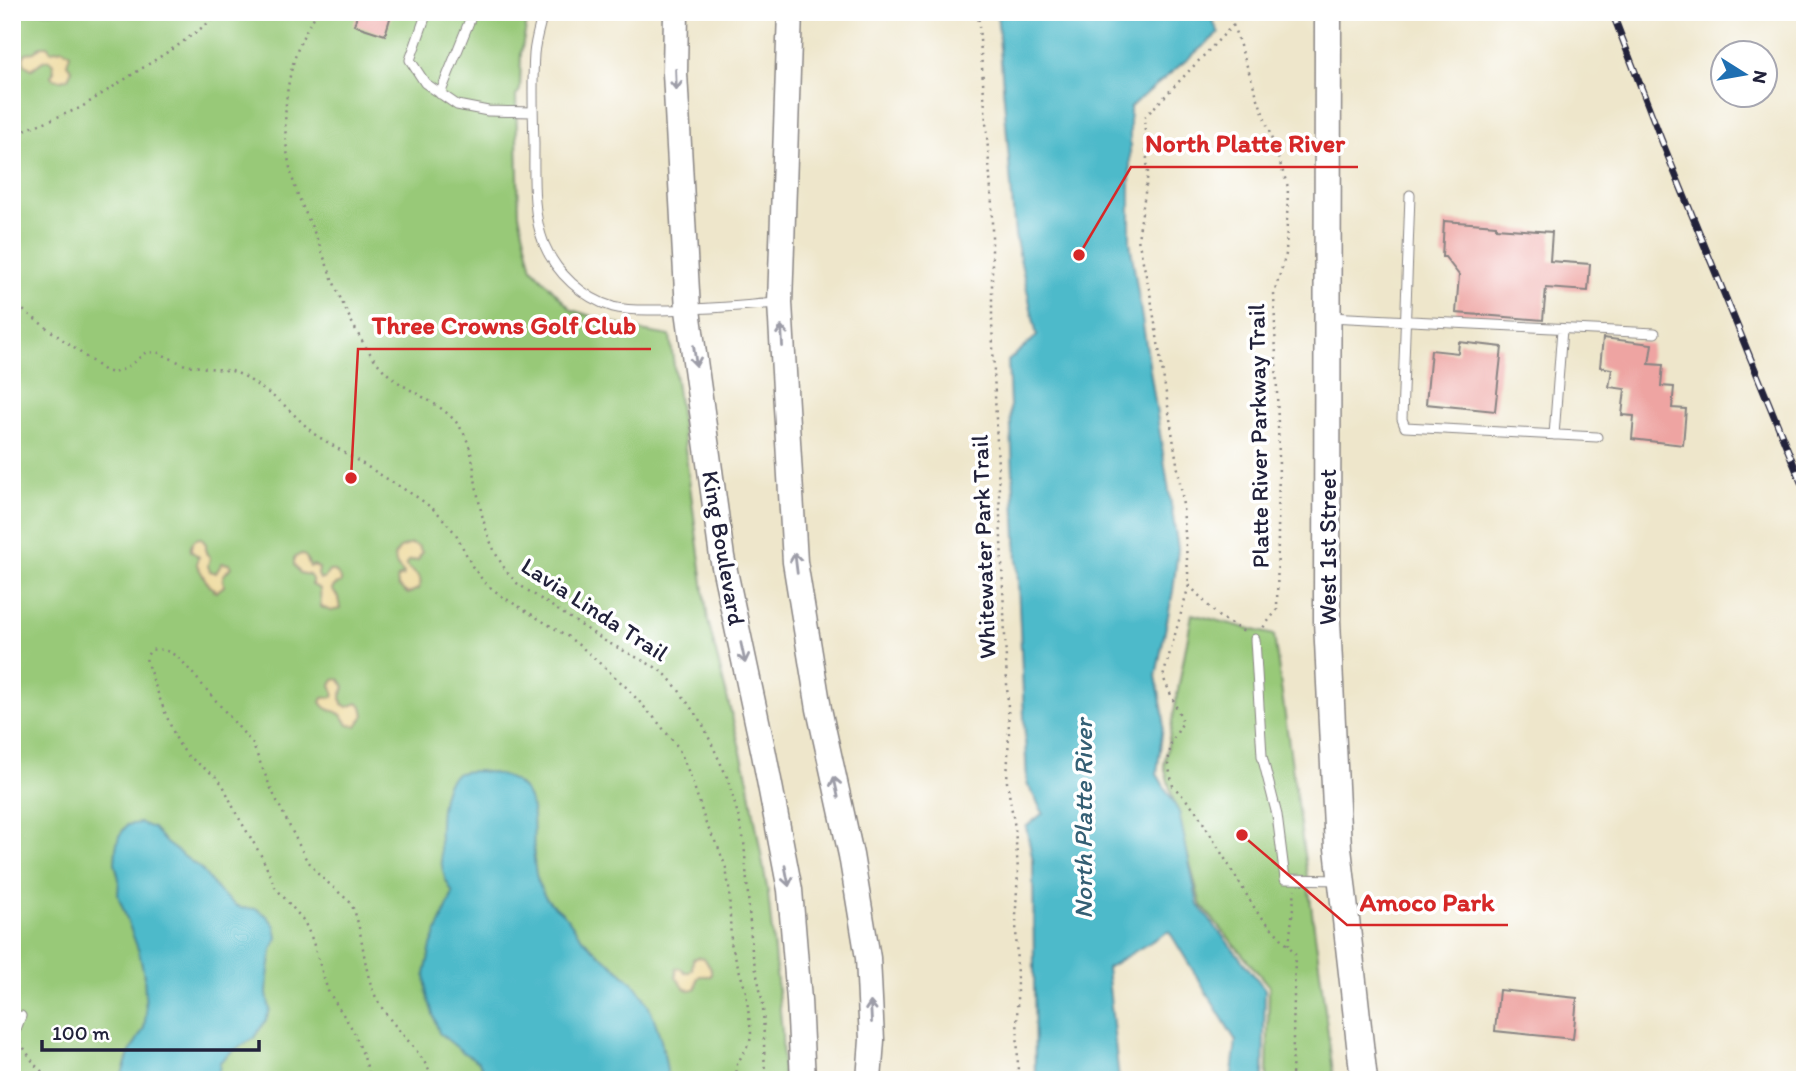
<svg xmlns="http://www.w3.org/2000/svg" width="1817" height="1092" viewBox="0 0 1817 1092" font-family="Itim,sans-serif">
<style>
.green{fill:#98c978;stroke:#5d765a;stroke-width:2}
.sand{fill:#eeda9e;stroke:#887e6c;stroke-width:2}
.water{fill:#4ebaca;stroke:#386e82;stroke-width:2}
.building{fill:#eea4a2}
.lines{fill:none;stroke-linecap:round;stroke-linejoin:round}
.lane-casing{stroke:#888483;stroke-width:11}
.secondary-casing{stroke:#888483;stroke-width:27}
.primary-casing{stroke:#888483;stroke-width:29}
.path{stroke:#888483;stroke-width:2.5;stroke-dasharray:2 5;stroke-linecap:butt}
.lane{stroke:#fff;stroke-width:9}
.secondary{stroke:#fff;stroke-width:24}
.primary{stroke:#fff;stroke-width:26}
.rail-casing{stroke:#22223b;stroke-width:7}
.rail{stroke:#fff;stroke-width:4.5;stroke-dasharray:13;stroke-linecap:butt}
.oneway{stroke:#9c9ca7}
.labels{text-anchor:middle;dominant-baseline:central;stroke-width:7;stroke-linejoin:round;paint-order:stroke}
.street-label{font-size:24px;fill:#22223b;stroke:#fff}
.water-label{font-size:26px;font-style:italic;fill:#345f74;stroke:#fff}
.leader{fill:none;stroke:#d62828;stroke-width:2.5}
.callout-dot{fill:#d62828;stroke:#fff;stroke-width:2.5}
.callout-label{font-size:26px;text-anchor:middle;font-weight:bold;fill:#d62828;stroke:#fff;stroke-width:7;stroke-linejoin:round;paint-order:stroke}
</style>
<rect width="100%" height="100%" fill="#fff"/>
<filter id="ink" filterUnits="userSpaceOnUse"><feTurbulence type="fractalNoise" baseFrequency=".0143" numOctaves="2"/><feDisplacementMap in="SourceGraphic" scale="14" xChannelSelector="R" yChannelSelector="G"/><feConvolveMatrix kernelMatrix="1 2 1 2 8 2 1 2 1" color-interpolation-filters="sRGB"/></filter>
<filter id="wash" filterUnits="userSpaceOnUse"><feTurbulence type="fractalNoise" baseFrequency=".00686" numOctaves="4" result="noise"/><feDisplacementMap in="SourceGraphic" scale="28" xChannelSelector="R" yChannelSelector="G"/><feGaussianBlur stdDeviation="1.57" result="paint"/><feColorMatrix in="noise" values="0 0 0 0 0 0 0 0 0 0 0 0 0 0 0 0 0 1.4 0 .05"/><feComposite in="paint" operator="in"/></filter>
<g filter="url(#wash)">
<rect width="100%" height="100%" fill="#eee6cb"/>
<!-- green -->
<path class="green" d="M12,12H529L521,53L520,90L516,96L519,214L532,268L572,310L635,330L670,336L708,621L748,780L768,893L782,1031L783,1080H12Z
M1192,614L1274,635L1318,956L1334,1080H1267L1269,986L1201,905L1164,766Z"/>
<!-- sand -->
<path class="sand" d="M41,46H47L51,51L63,49L70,54L67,64L72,70L68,78C62,81 55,81 51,76L54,71L53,64L49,60L43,61L32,69L25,65L23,58L26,53L34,52Z
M201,538L206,544V553L210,557L208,566L210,571L216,573L222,563L229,564L231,567L223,576L224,586L216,592L214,591L215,589L209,586L197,565V560L199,557L191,551C190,544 194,538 201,538Z
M411,544L418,546L422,552L418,560L408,561L406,566C414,574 426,577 418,589L408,594L398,586L397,579L400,576L403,577L404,574L397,566L394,556L400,548Z
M301,554L306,557L310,567L313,565L319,568L318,575L320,579H324L329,571H335L341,579V583L334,586L332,590L338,597L340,609L331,611L321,607L320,589L312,585V579L309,575L300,573L294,565V558Z
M339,679L345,687L341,696L342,704L348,707L357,703L362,706L364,715L357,726L348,725C346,721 343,715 338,713C331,709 326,711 321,702L323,698L333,697L334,692L331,685L334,680Z
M698,957L704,958L711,969V976H700L697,979L696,988L691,990L685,989L676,977V969L681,968L685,972H689L692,969L693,959Z"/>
<!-- water -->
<path class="water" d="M997,12H1208L1219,33L1130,107V242L1178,549L1173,591L1156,676L1164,717L1157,774L1179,812L1198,905L1265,989L1263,1080H1231L1236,1041L1169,931L1107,968L1119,1080H1035L1033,861L1026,827L1043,813L1027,783L1008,361L1037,336L1015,235Z
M478,771C566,779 515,846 544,895C550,905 560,909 567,918C572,925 577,932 583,939C597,954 616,966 631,981C654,1003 665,1049 668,1080H488L479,1062L464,1053L439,1033L427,995L425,974L431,946L453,893C450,888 447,883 445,878C438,857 436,794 452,777C459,771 469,771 478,771Z
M140,823L153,828L166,843L201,869L219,892L235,905L241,908L257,909L267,916L275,926L277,938L272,950L268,977L267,994L270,1010L266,1020L254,1038L231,1052L220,1062L218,1080H120L129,1054L144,1028L146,1014L144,975L139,952L118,895L119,879L115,863L116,848L119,836L127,825Z"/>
<g id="blocks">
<!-- building -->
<path class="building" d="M358,12H392L385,35L354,25Z
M1444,221L1496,225V228L1552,232L1550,261L1590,264L1588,291L1546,288L1543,320L1456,313L1459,275L1445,257H1442Z
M1603,338L1652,344L1649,364L1663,365L1661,386L1674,387L1672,408L1686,409L1683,445L1632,439L1634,416L1622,415L1625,389L1609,387L1612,369L1600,367Z
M1459,342L1502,347L1495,411L1426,404L1431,350L1458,353Z
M1499,990L1577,998L1573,1039L1495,1031Z"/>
</g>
</g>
<g filter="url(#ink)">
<use href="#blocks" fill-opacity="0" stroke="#888483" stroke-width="2"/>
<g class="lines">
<defs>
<path id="lane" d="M427,12L410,60L425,83L457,105L488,111L533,112
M543,12C540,26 535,40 534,54C532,84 533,114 534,144C534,177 532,214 544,244C556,273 583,298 613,307C628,311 644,310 660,310C699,310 738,306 777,303
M440,94L473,12
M1410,195L1402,419L1405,427L1597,437
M1329,317L1655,333
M1554,435L1562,329
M1255,639L1262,756L1277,815L1285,879L1340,880
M14,1034L21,1016"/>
<path id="secondary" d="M676,12L675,73L688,310L722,557L764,754L790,890L799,1000L803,1080
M790,12L780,303L795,562L819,709L851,855L868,958L872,1040L869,1080"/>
<path id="primary" d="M1328,12L1327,621L1338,848L1364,1080"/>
</defs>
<!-- lane casing -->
<use href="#lane" class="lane-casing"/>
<!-- secondary casing -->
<use href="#secondary" class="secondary-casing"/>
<!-- primary casing -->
<use href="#primary" class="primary-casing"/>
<!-- path -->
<path class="path" d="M318,12C284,56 278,128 293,180C299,202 311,223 319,244C333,282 354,337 381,367C404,394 445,400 463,432C471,446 473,462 475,478C481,516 489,556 518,584L605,641L655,667L666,675L678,689L703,725L727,777L738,815L744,841L752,951L763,1004L765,1080
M978,12L992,205V323L1009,732L1007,782L1015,828L1018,871L1016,907L1018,1080
M1227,12L1233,25L1144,118L1148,173L1138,239L1151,298L1182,495L1189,585L1163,677L1183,722L1171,743L1168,764L1173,786L1195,809L1257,912L1295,953L1292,1080
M1233,25L1288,187L1286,254L1274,294L1279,458L1277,610L1262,629
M12,135L80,108L180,44L223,12
M12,302L105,371L113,373L120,371L130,365L145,353L157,352L185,365L232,371L244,376L281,402L314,434L420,499L437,512L456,534L472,566L485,583L503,597L567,636L585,650L625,686L657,721L677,746L683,758L693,783L706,824L719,849L726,868L729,888L731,943L746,992L751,1033L750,1042L737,1064L736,1080
M1189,585L1218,616L1244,632
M1289,945L1295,889
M20,1042L35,1065L51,1080
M371,1080L364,1057L353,1030L328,991L312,939L304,921L275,887L262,857L236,813L223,785L215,776L188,756L178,743L164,710L147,663L146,657L151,650C163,647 173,653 182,661L252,743L272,791L305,857L318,874L351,903L355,913C365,943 363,975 379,1003C395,1031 422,1049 433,1080"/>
<!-- lane -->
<use href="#lane" class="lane"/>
<!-- secondary -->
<use href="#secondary" class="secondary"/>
<!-- primary -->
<use href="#primary" class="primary"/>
<defs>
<path id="rail" d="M1612,12L1661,139L1805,492"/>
</defs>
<!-- rail casing -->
<use href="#rail" class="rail-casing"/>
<!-- rail -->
<use href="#rail" class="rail"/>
</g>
<!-- one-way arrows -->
<defs><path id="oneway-shaft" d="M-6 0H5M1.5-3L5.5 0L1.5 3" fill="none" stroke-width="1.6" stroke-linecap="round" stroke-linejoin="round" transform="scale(1.75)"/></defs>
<g class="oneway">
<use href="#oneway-shaft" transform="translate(676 80) rotate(88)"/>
<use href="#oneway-shaft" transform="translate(782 336) rotate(-93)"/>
<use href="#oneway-shaft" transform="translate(695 356) rotate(82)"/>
<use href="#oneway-shaft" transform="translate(796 563) rotate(-97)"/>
<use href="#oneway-shaft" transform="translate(743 653) rotate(78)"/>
<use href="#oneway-shaft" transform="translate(836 787) rotate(-102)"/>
<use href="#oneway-shaft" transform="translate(787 876) rotate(79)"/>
<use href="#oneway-shaft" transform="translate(871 1012) rotate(-93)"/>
</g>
</g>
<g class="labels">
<!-- street labels -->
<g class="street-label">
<text transform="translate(1258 436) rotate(-91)">Platte River Parkway Trail</text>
<text transform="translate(983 547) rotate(-92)">Whitewater Park Trail</text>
<text transform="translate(1327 547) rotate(-90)">West 1st Street</text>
<text transform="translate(724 548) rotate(80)">King Boulevard</text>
<text transform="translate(595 609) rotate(33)">Lavia Linda Trail</text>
</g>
<!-- water labels -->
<g class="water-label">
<text transform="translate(1083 819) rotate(-90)">North Platte River</text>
</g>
</g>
<!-- callouts -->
<path class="leader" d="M1079 255L1131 167H1358M351 478L358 349H651M1242 835L1347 925H1508"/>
<g class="callout-dot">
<circle cx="1079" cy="255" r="7"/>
<circle cx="351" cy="478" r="7"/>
<circle cx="1242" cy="835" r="7"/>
</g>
<g class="callout-label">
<text x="1245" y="152">North Platte River</text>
<text x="504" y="334">Three Crowns Golf Club</text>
<text x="1427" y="911">Amoco Park</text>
</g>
<!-- margin -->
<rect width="1817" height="1092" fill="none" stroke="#fff" stroke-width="42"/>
<!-- north arrow -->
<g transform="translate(1744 74) rotate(101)"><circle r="33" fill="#ffffff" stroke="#a7a7b1" stroke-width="2"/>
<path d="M0-5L12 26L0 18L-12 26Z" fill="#1f6fb2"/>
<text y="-10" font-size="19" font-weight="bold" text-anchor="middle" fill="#22223b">N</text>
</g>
<!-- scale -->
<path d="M42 1040v10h217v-10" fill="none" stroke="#22223b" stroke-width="3.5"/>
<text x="52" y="1040" font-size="21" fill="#22223b" stroke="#ffffff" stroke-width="5" paint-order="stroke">100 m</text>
</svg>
